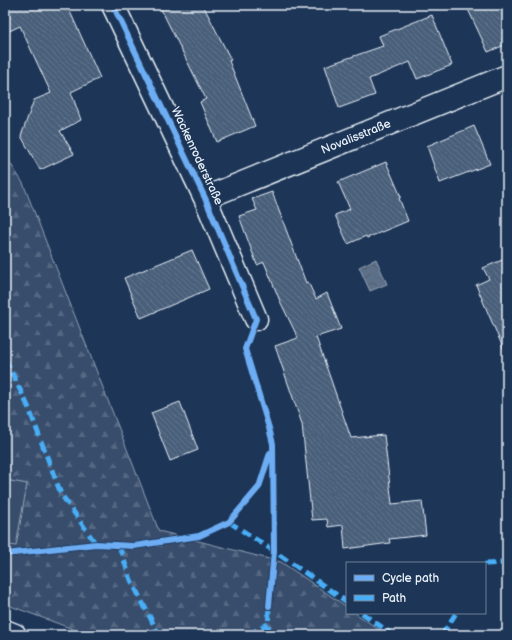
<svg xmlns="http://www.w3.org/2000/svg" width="512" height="640" viewBox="0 0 512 640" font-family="'Balsamiq Sans',sans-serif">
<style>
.forest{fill:url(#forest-firs);stroke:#909fb2}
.park{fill:#374d6c;stroke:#909fb2}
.water{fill:url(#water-waves);stroke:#95a4b5}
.building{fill:url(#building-back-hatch);stroke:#e8f1f8}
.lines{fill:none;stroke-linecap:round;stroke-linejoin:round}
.street-casing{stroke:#e8f1f8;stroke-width:25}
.street{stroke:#1d3557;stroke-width:22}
.quiet{stroke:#49aef6;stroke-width:5;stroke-dasharray:10 5;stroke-linecap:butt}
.cycleway-casing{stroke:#1d3557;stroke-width:8}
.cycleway{stroke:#6dadf4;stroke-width:6}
.labels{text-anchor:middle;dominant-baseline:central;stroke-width:3;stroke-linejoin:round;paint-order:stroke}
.street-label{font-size:12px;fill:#e8f1f8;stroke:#1d3557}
</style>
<defs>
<pattern id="forest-firs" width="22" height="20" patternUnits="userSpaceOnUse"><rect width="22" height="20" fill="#374d6c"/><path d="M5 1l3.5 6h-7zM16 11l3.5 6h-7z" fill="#546782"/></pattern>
<pattern id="water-waves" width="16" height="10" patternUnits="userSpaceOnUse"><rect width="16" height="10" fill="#5d7089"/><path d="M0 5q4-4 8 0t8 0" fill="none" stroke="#505a66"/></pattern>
<pattern id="building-back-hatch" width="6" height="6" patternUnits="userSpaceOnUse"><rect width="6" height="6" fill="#495e7a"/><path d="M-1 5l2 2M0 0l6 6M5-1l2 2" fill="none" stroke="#63768e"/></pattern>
</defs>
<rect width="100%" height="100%" fill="#1d3557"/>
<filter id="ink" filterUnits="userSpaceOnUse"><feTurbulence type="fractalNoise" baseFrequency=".025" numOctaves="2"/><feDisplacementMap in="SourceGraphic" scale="8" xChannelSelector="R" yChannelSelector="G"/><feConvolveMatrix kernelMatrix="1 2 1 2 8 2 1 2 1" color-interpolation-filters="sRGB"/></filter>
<g filter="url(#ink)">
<!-- forest -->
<path class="forest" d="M5,155L23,183L159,531L281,562L347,607V613H355L387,635H89L5,604V544L16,545L27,484L5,480Z"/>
<!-- park -->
<path class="park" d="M5,480L27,484L16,546L5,544Z"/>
<!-- water -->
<path class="water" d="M376,259L387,284L370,291L359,267Z"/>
<!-- building -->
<path class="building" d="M11,5H67L100,78L71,92L81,120L60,131L74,154L40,170L21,136L34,100L51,93L20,26L5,33V9L12,6Z
M159,5H203L231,60L229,61L255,126L217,142L200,102L206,99Z
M466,5H507V44L488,52Z
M432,15L452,65L417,79L410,62L369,79L375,95L339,108L325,66L383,46L379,36Z
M474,126L490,164L440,183L427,146Z
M386,162L401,197L399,198L408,221L367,238L366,236L348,244L335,215L350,209L338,182Z
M272,192L306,283L308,282L316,299L327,293L341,329L316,337L351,438L384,435L392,504L422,501L426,535L389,539L390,543L345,549L343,525L328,527L327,519L312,520L302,424L275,346L298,338L280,301L264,262L257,265L239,216L257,210L252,199Z
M192,250L209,289L141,318L124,278Z
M507,258V357L476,285L489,279L483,268Z
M180,402L198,450L170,461L151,413Z"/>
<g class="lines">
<defs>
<path id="street" d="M113,5L205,198L256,319
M205,198L507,76
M5,631L15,635"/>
</defs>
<!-- street casing -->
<use href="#street" class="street-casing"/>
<!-- street -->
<use href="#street" class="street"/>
<!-- quiet -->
<path class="quiet" d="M5,359L28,406L61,494L96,544
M229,522L274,551L347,602
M119,546L131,580L159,635
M485,565L486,564L502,563L507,565
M362,613L393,635
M248,635L268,624
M268,635L269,603
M442,635L456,613"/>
<defs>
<path id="cycleway" d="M113,5L205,198L256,319L245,349L269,428L273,444L274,551L269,606
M5,554L96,544L134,546L199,536L229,522L259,487L270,453"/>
</defs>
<!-- cycleway casing -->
<use href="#cycleway" class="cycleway-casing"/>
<!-- cycleway -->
<use href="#cycleway" class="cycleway"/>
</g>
</g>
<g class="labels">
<!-- street labels -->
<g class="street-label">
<text transform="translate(356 137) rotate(-22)">Novalisstraße</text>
<text transform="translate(197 156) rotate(65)">Wackenroderstraße</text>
</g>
</g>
<!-- margin -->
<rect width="512" height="640" fill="none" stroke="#1d3557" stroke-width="20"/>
<rect x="10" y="10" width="492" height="620" fill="none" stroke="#e8f1f8" stroke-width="1.5" filter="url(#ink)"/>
<!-- legend -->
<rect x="346" y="562" width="140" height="52" fill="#1d3557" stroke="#6e8097"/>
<rect x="354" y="575" width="20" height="6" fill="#6dadf4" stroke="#6e8097"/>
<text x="382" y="582" font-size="12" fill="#e8f1f8">Cycle path</text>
<rect x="354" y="595" width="20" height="6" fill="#49aef6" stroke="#6e8097"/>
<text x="382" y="602" font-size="12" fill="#e8f1f8">Path</text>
</svg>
